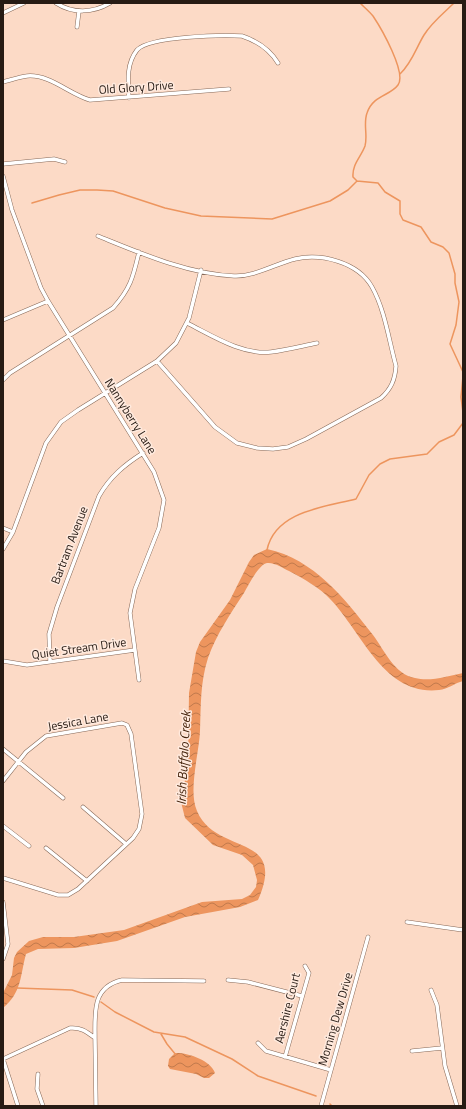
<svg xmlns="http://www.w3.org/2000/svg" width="466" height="1109" viewBox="0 0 466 1109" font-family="'Titillium Web',sans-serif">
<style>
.water{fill:url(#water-waves)}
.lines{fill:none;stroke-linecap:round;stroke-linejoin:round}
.stream{stroke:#ed955e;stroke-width:1.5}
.minor-casing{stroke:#876958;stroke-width:4.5}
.minor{stroke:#fff;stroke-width:3.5}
.labels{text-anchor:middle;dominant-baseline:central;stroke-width:3;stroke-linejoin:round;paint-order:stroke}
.street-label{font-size:12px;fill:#271b14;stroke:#ffeade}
.water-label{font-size:13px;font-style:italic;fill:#411f07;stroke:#ffeade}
</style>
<defs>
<pattern id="water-waves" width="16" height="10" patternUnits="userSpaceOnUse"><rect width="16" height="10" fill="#ed955e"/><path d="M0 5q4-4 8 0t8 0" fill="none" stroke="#c0794c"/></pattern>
</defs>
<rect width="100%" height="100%" fill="#fcdac6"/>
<!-- water -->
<path class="water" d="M267,549C314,559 345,599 373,635C385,651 394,674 415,678C430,682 448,676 463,673V681C455,683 448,689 439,690C384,696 363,634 331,600C319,587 304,579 289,571C283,568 274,562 267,563C259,564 248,586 244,593C231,613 216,635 208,658C200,683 201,706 200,731C199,754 188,791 197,811C216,856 288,832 258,900L240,907L185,917L117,941L74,948L38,949L26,954C20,976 22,992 3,1008V993L12,975L14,958L17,952L29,941L43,937H74L124,930L202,902L242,899L250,895L256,887L257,880L253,865L242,855L213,845L185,818L181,802L188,763L189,693L196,652L200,642L230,600L249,562L254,555Z
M175,1053C186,1052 211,1060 215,1073L209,1078H204L196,1074L170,1069L168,1066L169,1059Z"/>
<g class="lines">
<!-- stream -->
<path class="stream" d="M360,3C364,7 369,11 373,16C381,28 407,73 398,85C390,96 373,95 367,113C363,124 368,135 365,146C361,157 352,164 353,177L357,181L378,183L385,192L400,201V214L403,220L421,227L431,242L443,247L449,253L455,274V283L459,302L456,325L450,344L463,372
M400,74C412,63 416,48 424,35C432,22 444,13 454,3
M32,203L59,195L80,190H97L113,191L165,208L201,216L272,219L330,201L348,190L357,181
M463,376L461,397L463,413
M267,550C275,511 325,507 356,499L369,475L380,464L390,459L427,454L439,442L454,435L463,423
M17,988L72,990L94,997
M101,1002L115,1012L154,1032L185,1037L232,1059L258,1076L316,1096
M161,1034L167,1044L176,1055
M330,1104L332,1106"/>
<defs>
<path id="minor" d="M56,3C73,14 93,13 110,3
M3,13L24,3
M77,27L79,11
M3,82C11,80 19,77 27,76C50,74 69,94 90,100L229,89
M129,98C128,82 126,64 137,50C150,36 222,35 242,36C257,41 270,50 278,63
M3,164L54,159L65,162
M3,176L12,210L41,288L48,301L154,472L164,500L159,528L135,589L130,613L139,680
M98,236C140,253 188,274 234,276C254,277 275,264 295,259C321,253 358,262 372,287C385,310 389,341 396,366C395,380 391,389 381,398L306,439L288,447L273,449L257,448L237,443L215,427L157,361
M3,320L48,301
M187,323C213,336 242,355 271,352C287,350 302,346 317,343
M3,380L10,373L113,308C130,289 133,278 139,252
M3,528L13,532
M3,549L13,532L46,443L61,422L78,410L157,361L176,343L189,318L201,270
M3,661L27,665L135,650
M50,662L49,634L57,607L99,496C110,477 124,465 143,453
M3,749L63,798
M3,781L26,752L46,736L122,723L127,725L131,734L142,814L139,829L133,838L78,889L68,895H58L3,878
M83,807L126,844
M3,826L29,846
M46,848L87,881
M3,902L8,944L3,959
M407,922L463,930
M228,980L248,982L302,996
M431,990L437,1005L445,1066L457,1106
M95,1038C95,1012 92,987 122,980L204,981
M258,1043L266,1051L331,1070
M412,1051L442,1048
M285,1057L309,973L305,966
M3,1059L70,1028C81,1027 87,1032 95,1038L96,1106
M3,1059L18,1106
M38,1074L37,1089L43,1106
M321,1106L368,937"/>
</defs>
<!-- minor casing -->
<use href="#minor" class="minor-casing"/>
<!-- minor -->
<use href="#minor" class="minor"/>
</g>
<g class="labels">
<!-- street labels -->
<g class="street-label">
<text transform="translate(136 87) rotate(-4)">Old Glory Drive</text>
<text transform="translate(131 416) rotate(58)">Nannyberry Lane</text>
<text transform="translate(69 545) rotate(-69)">Bartram Avenue</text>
<text transform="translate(79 648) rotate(-8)">Quiet Stream Drive</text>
<text transform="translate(78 721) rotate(-10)">Jessica Lane</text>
<text transform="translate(287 1008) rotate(-76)">Aershire Court</text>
<text transform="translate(335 1019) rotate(-74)">Morning Dew Drive</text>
</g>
<!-- water labels -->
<g class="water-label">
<text transform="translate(183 758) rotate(-87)">Irish Buffalo Creek</text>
</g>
</g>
<!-- border -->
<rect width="466" height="1109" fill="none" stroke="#271b14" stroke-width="8"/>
</svg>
